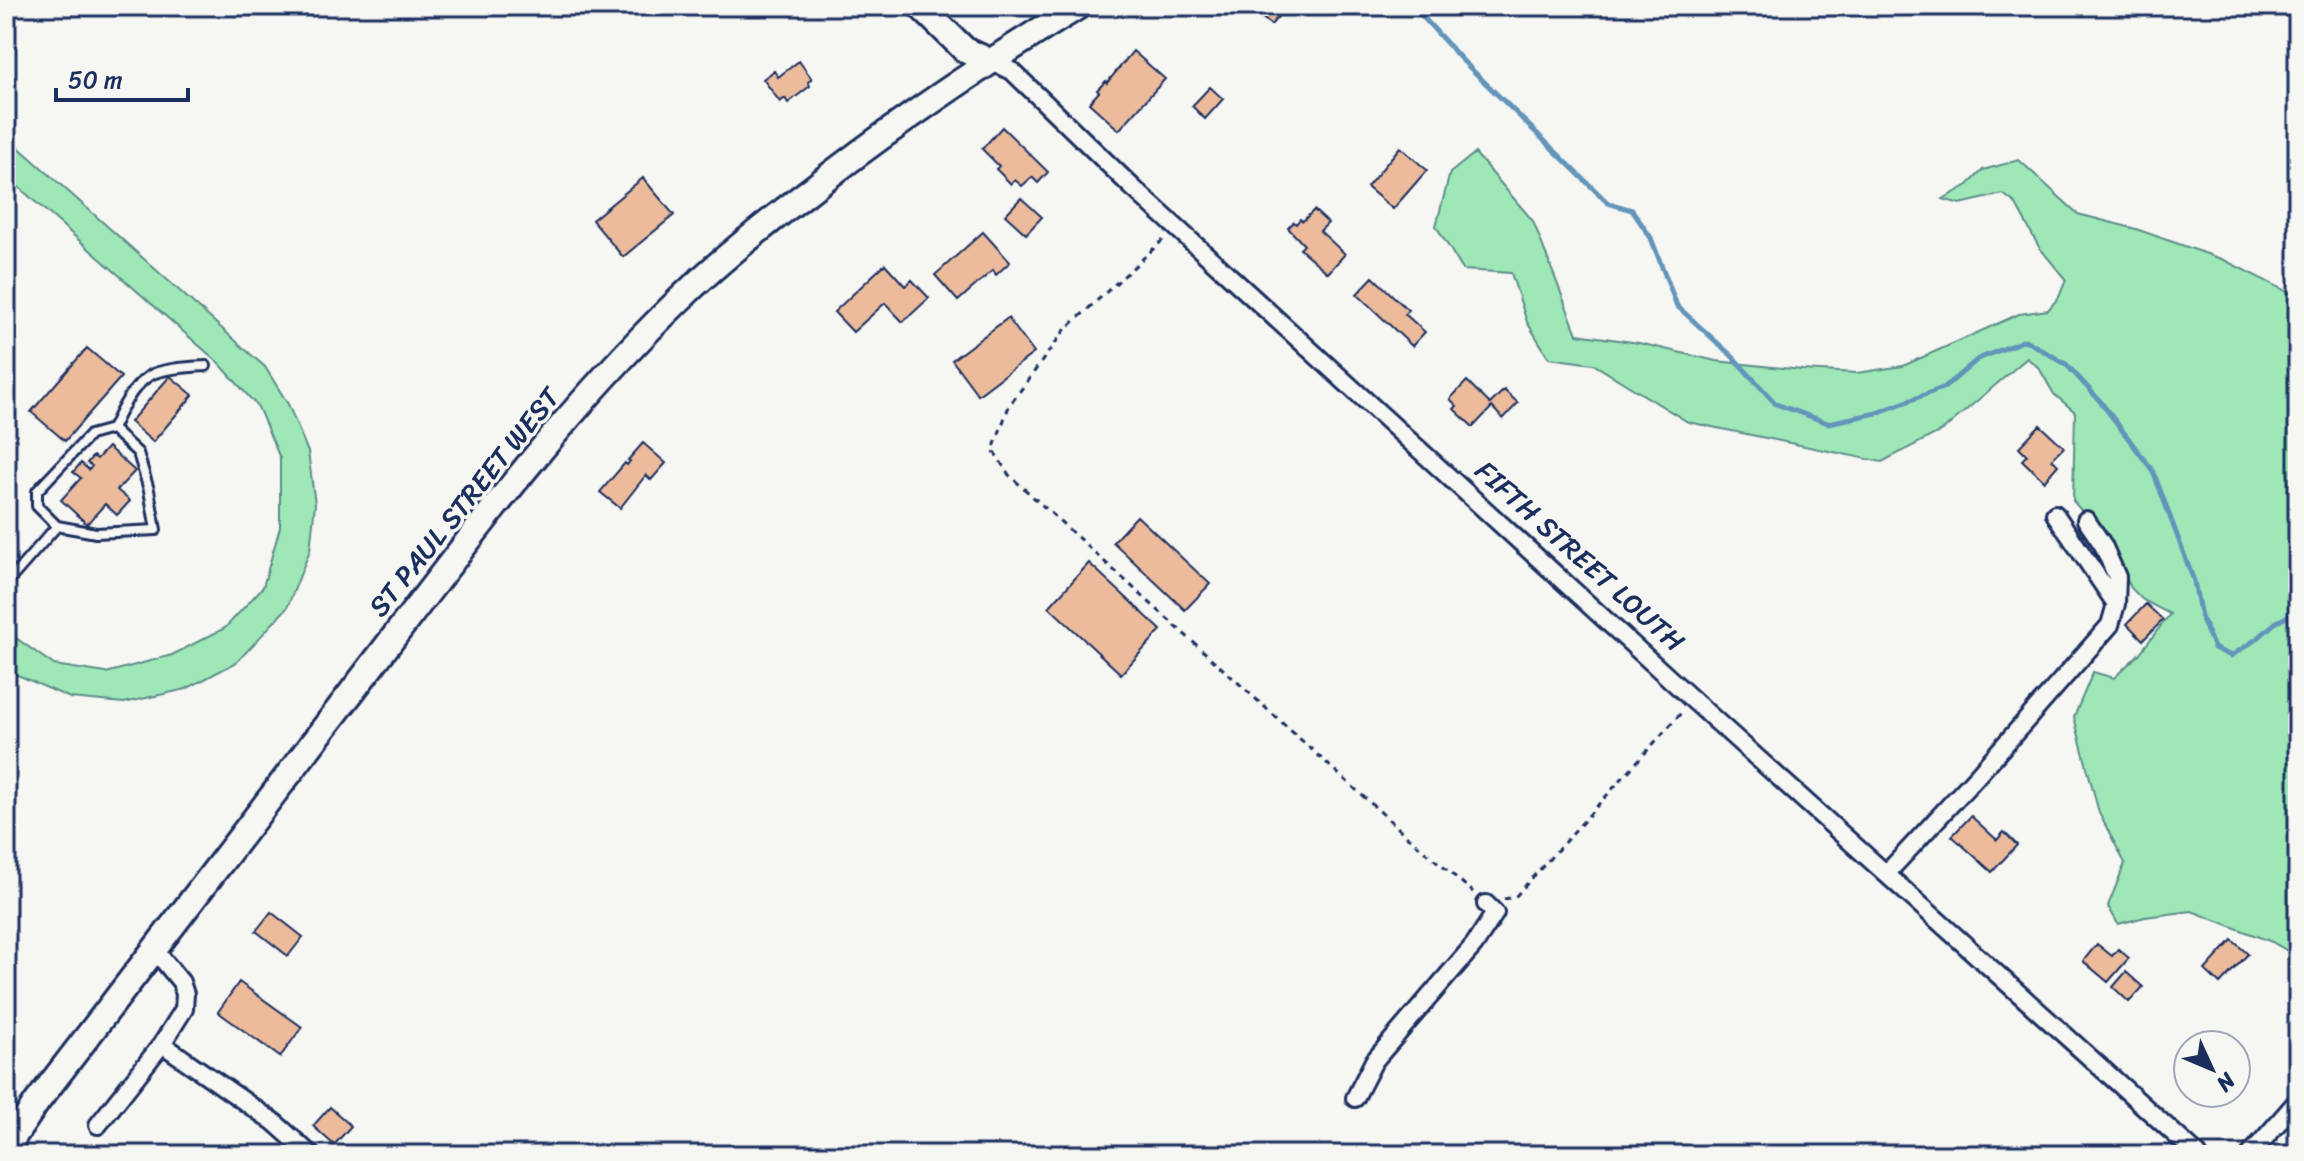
<svg xmlns="http://www.w3.org/2000/svg" width="2304" height="1161" viewBox="0 0 2304 1161" font-family="Sriracha,sans-serif">
<style>
.green{fill:#9ee8b7;stroke:#5c8c8a;stroke-width:2}
.lines{fill:none;stroke-linecap:round;stroke-linejoin:round}
.stream{stroke:#6394b9;stroke-width:5}
.building{fill:#ecbb9c;stroke:#1b2f5e;stroke-width:2}
.lane-casing{stroke:#1b2f5e;stroke-width:14}
.street-casing{stroke:#1b2f5e;stroke-width:22}
.secondary-casing{stroke:#1b2f5e;stroke-width:30}
.path{stroke:#1b2f5e;stroke-width:3;stroke-dasharray:6 6;stroke-linecap:butt}
.lane{stroke:#f6f6f2;stroke-width:8}
.street{stroke:#f6f6f2;stroke-width:16}
.secondary{stroke:#f6f6f2;stroke-width:24}
.labels{text-anchor:middle;dominant-baseline:central;stroke-width:7;stroke-linejoin:round;paint-order:stroke}
.street-label{font-size:28px;fill:#1b2f5e;stroke:#f6f6f2}
</style>
<rect width="100%" height="100%" fill="#f6f6f2"/>
<filter id="ink" filterUnits="userSpaceOnUse"><feTurbulence type="fractalNoise" baseFrequency=".0125" numOctaves="2"/><feDisplacementMap in="SourceGraphic" scale="16" xChannelSelector="R" yChannelSelector="G"/><feConvolveMatrix kernelMatrix="1 2 1 2 8 2 1 2 1" color-interpolation-filters="sRGB"/></filter>
<g filter="url(#ink)">
<!-- green -->
<path class="green" d="M6,136L265,367L288,404L308,452L315,504L310,550L287,608L237,662L186,689L124,703L70,698L15,674L6,666V631L54,665L106,673L172,655L225,628L263,587L280,527V458L258,407L220,364L6,176Z
M1475,153L1533,221L1577,334L1639,343L1716,361L1802,370L1857,373L1903,366L2019,314L2048,310L2059,297L2066,280L2039,247L2015,203L2003,194L1960,204L1943,199L1968,185L1983,170L2019,160L2078,214L2136,229L2224,260L2298,297V957L2272,942L2192,911L2145,917L2118,924L2108,906L2125,863L2099,813L2074,717L2093,672L2114,678L2139,654L2170,614L2143,600L2131,588L2111,545L2073,501L2075,412L2054,394L2039,368L2027,358L1943,430L1882,462L1688,422L1593,364L1549,358L1527,322L1511,273L1463,270L1436,226L1450,173Z"/>
<g class="lines">
<!-- stream -->
<path class="stream" d="M1413,6L1461,59L1608,203L1632,210L1651,238L1677,306L1732,356L1776,404L1828,423L1877,413L1945,387L1978,359L2025,340L2066,364L2100,401L2153,471L2194,581L2201,617L2214,648L2231,656L2258,638L2275,623L2298,611"/>
</g>
<!-- building -->
<path class="building" d="M1264,6H1287L1271,25L1258,14Z
M1133,51L1165,79L1119,130L1089,103L1099,92L1097,90L1106,81L1107,83Z
M799,61L812,79L808,82L810,86L788,103L785,98L780,102L763,79L774,71L778,77Z
M1210,87L1223,99L1205,119L1192,106Z
M1002,127L1048,172L1038,183L1032,177L1022,186L1015,180L1011,184L996,169L999,166L982,149Z
M1400,147L1427,170L1393,209L1367,187Z
M643,178L674,215L623,257L592,220Z
M1021,198L1042,217L1026,234L1005,215Z
M1314,210L1328,223L1320,231L1345,254L1328,273L1300,249L1304,245L1288,228L1294,222L1296,224L1300,219L1303,221Z
M983,232L1010,262L996,275L993,270L958,301L935,275Z
M885,264L905,286L912,280L929,298L903,322L885,303L853,332L834,312Z
M1373,277L1408,310L1405,314L1425,332L1412,346L1357,294Z
M1008,318L1034,353L978,395L952,360Z
M87,348L121,377L65,441L31,412Z
M170,376L193,395L153,442L130,422Z
M1467,381L1490,404L1504,390L1518,403L1503,419L1492,407L1473,427L1454,409L1457,406L1450,399Z
M2040,425L2064,447L2052,459L2058,465L2044,481L2022,460L2027,455L2019,447Z
M643,443L666,463L651,480L646,475L620,508L600,492L625,463L627,465L630,461L628,460Z
M108,447L135,471L117,490L130,501L117,515L105,504L87,524L61,500L81,478L73,472L81,463L89,470L92,466L87,463L93,456L97,459Z
M1137,516L1210,584L1185,610L1113,542Z
M1089,563L1161,630L1121,674L1049,607Z
M2146,604L2163,620L2143,640L2127,624Z
M1971,816L1997,840L2004,832L2017,845L1992,872L1952,836Z
M271,912L303,937L288,956L256,931Z
M2232,940L2248,954L2220,984L2205,970Z
M2097,944L2112,956L2118,949L2129,958L2108,982L2083,961Z
M2126,972L2143,987L2129,1002L2113,987Z
M239,982L302,1027L280,1057L218,1012Z
M330,1107L351,1126L334,1145L313,1126Z"/>
<g class="lines">
<defs>
<path id="lane" d="M112,429L138,453L149,490L156,530L96,533L57,526L37,506V491L90,435Z
M112,429C121,410 131,388 149,376C161,368 191,367 206,366
M6,584L57,526"/>
<path id="street" d="M989,61L1012,71L1132,187L1693,700L2198,1155
M2086,520L2103,545L2117,577L2116,604
M1886,874L1977,776L2110,625L2116,604L2055,514
M162,1044L274,1122L311,1155
M1355,1098L1374,1061L1474,945L1495,913L1486,904
M98,1125L162,1044L184,1009L185,994L181,982L154,949
M2250,1155L2298,1100"/>
<path id="secondary" d="M920,6L965,50L989,61
M6,1148L37,1102C146,960 256,818 364,676C463,547 561,414 679,300C719,261 763,226 808,192C895,124 985,63 1079,6"/>
</defs>
<!-- lane casing -->
<use href="#lane" class="lane-casing"/>
<!-- street casing -->
<use href="#street" class="street-casing"/>
<!-- secondary casing -->
<use href="#secondary" class="secondary-casing"/>
<!-- path -->
<path class="path" d="M1163,240L1064,331L1009,406L993,450L1009,475L1407,836L1473,892
M1504,899L1515,897L1682,712"/>
<!-- lane -->
<use href="#lane" class="lane"/>
<!-- street -->
<use href="#street" class="street"/>
<!-- secondary -->
<use href="#secondary" class="secondary"/>
</g>
</g>
<g class="labels">
<!-- street labels -->
<g class="street-label">
<text transform="translate(464 502) rotate(-51)">ST PAUL STREET WEST</text>
<text transform="translate(1580 556) rotate(42)">FIFTH STREET LOUTH</text>
</g>
</g>
<!-- margin -->
<rect width="2304" height="1161" fill="none" stroke="#f6f6f2" stroke-width="32"/>
<rect x="16" y="16" width="2272" height="1129" fill="none" stroke="#1b2f5e" stroke-width="3" filter="url(#ink)"/>
<!-- north arrow -->
<g transform="translate(2212 1069) rotate(134)"><circle r="38" fill="#f6f6f2" stroke="#9ea6b7" stroke-width="2"/>
<path d="M0-6L14 30L0 20L-14 30Z" fill="#1b2f5e"/>
<text y="-12" font-size="22" font-weight="bold" text-anchor="middle" fill="#1b2f5e">N</text>
</g>
<!-- scale -->
<path d="M56 88v12h132v-12" fill="none" stroke="#1b2f5e" stroke-width="4"/>
<text x="68" y="88" font-size="24" fill="#1b2f5e" stroke="#f6f6f2" stroke-width="6" paint-order="stroke">50 m</text>
</svg>
